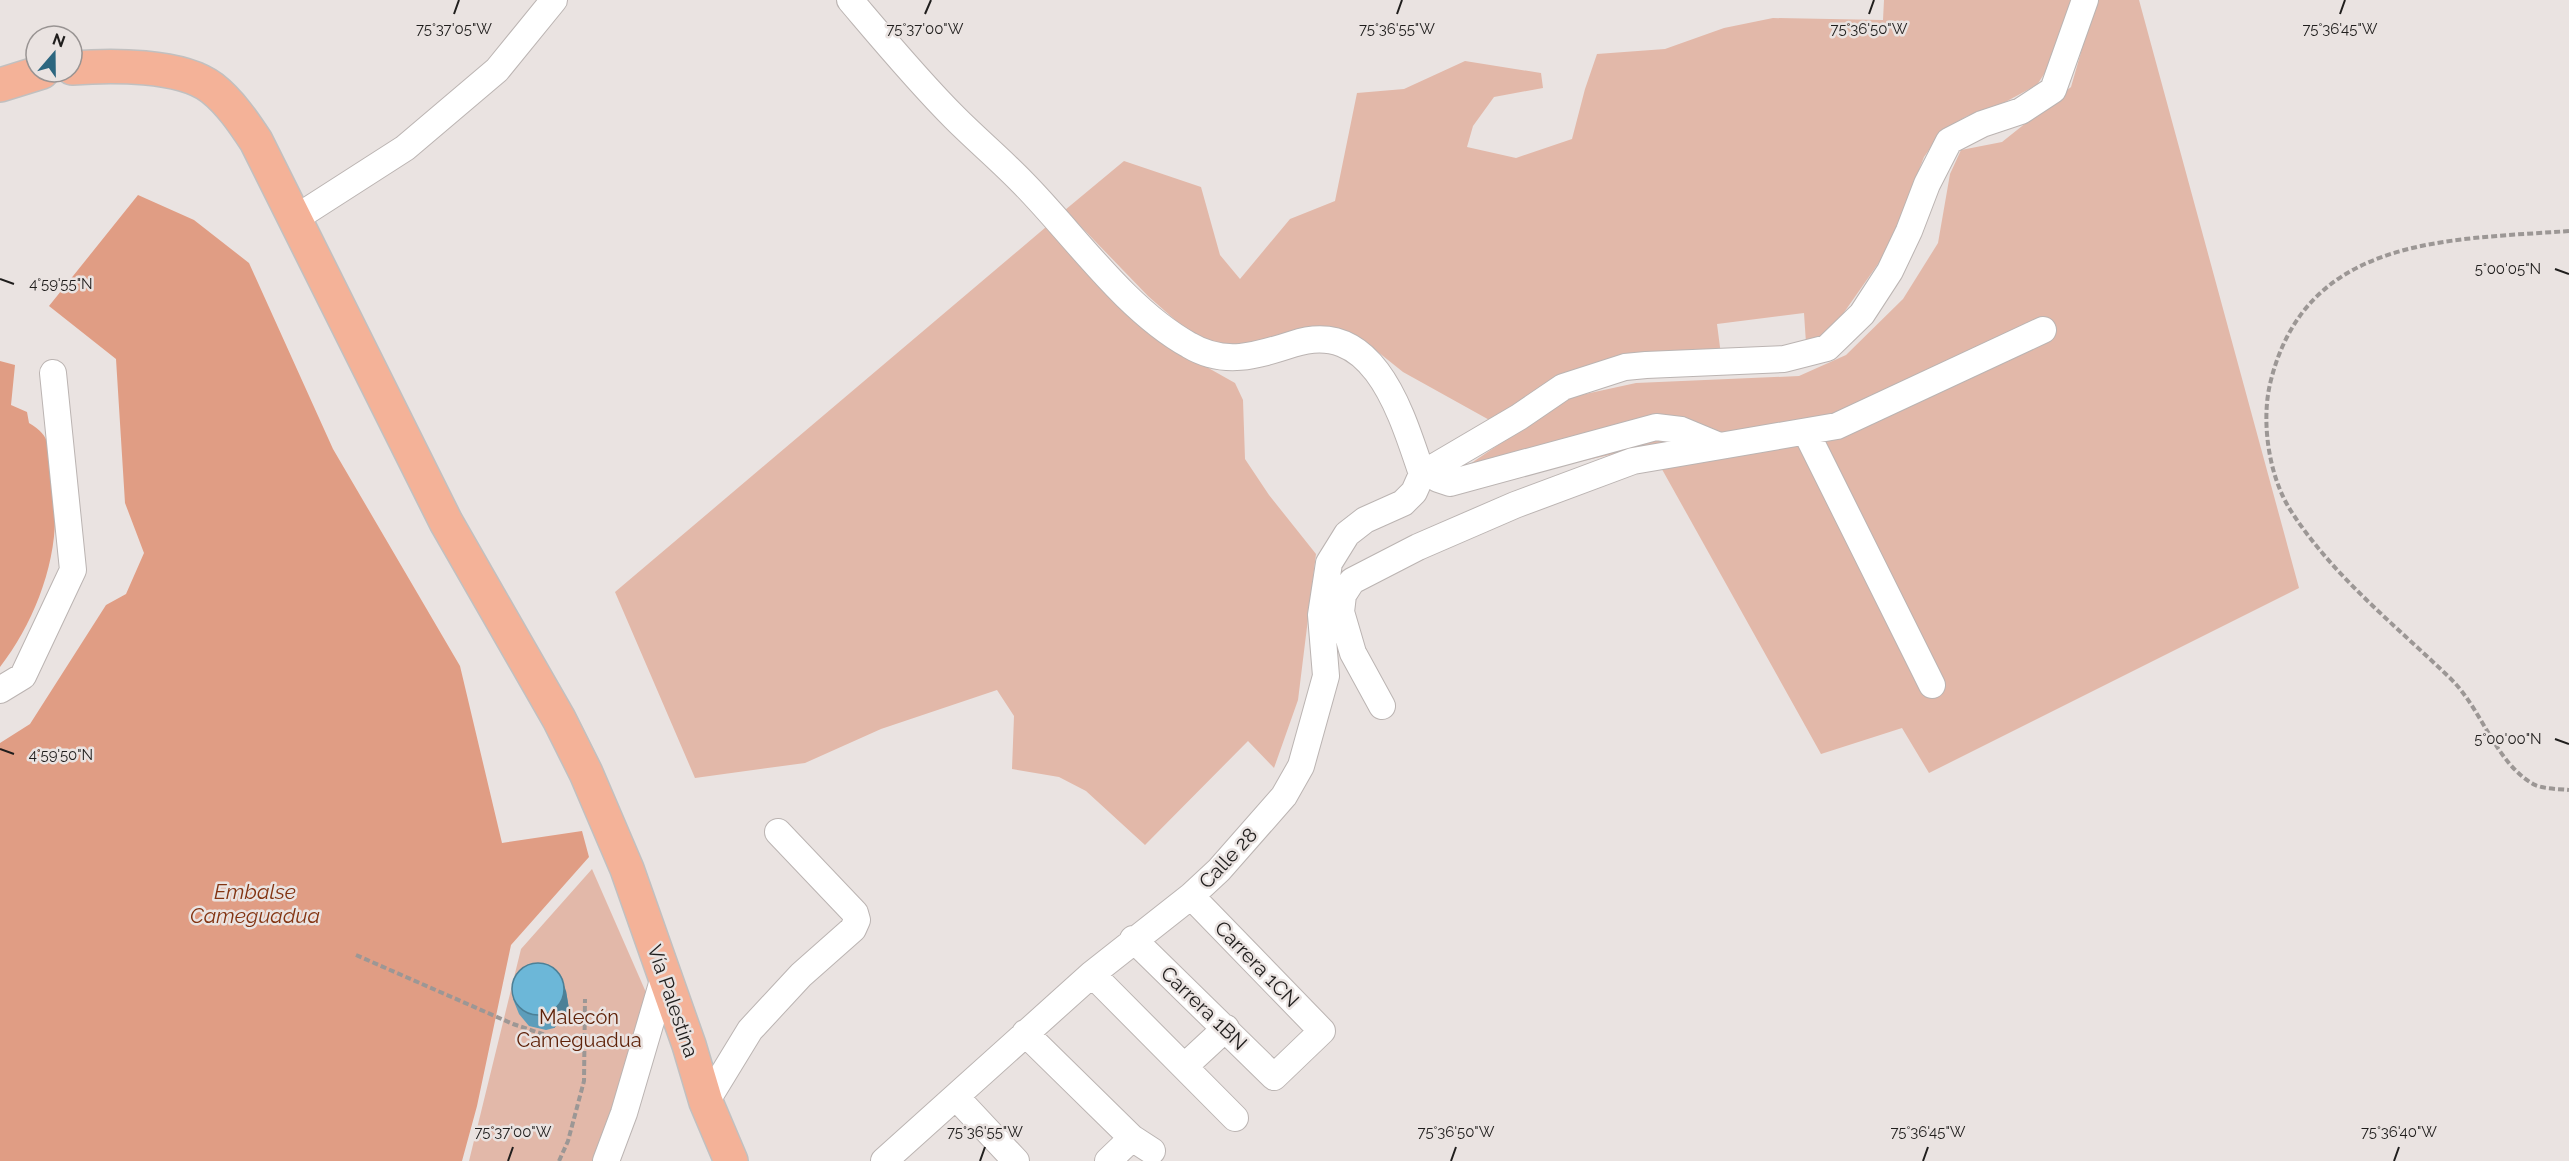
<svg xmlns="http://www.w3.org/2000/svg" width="2569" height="1161" viewBox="0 0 2569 1161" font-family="Raleway,sans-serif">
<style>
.green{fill:#e2b8a9}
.water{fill:#e09d84}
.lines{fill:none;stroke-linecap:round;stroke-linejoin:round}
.minor-casing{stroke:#bbb4b2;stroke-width:28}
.major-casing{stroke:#c1c0c0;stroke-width:36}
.path{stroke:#9c9795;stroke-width:4;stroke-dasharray:6 3;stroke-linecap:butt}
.minor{stroke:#fff;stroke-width:26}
.major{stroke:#f4b298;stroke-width:33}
.wall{fill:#5d9dba}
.shaded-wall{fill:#4c8097}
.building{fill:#6cb7d8;stroke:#4c8097;stroke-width:1.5}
.ticks{fill:none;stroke:#201e1d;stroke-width:2}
.labels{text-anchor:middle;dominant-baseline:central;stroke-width:5;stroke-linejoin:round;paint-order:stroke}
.street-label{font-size:20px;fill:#201e1d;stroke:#eae3e1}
.park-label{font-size:20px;fill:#5f2209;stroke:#eae3e1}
.water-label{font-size:21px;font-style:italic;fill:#833412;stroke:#eae3e1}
.ticks-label{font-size:15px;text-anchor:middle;fill:#201e1d;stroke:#eae3e1;stroke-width:5;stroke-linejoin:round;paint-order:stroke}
</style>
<rect width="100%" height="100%" fill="#eae3e1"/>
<!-- green -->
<path class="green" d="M1884,0H2075L2048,68L2037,85L1996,107L1967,116L1943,130L1924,157L1887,251L1831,331L1806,343L1804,313L1717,324L1721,355H1653L1493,422L1403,372L1368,344L1333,332L1232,348L1199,341L1148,296L1065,210L1124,161L1201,187L1220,255L1240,279L1290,219L1335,201L1357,93L1404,89L1465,61L1541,73L1543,88L1494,97L1473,126L1467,147L1516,158L1572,139L1585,89L1597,54L1665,49L1724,28L1773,18L1883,20Z
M2096,0H2139L2299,588L1929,773L1902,728L1821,754L1649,446L1463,488L1470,464L1567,398L1636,383L1799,376L1846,355L1903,299L1938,243L1950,174L1961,150L2002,142L2071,87Z
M1046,227L1196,361L1235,383L1243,400L1245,459L1269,495L1316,554L1298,700L1274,768L1248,741L1145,845L1086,791L1059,777L1012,769L1014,716L997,690L881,729L805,763L695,778L615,592Z
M592,869L662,1029L604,1161H469L521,949Z"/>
<!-- water -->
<path class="water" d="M138,195L194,220L249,263L333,449L460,666L502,843L582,831L589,857L511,945L477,1106L462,1161H0V743L30,724L106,605L126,594L144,553L125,503L116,359L49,306Z
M0,361L15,365L11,405L27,412L29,423C52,436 49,449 51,473C53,487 55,501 55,514C56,567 32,626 0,667Z"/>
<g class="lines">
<defs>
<path id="minor" d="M850,0C884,40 918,81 955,118C978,141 1002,161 1024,184C1075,236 1125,309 1189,345C1224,366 1256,356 1293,344C1375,317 1402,416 1422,474
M296,218L405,148L497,70L554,0
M1806,432L1932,685
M1432,468L1438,479L1450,483L1656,427L1681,430L1717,445
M1422,474L1519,417L1563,387L1625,367L1646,365L1784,359L1827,348L1862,314L1890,271L1909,231L1927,184L1949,141L1982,124L2021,111L2053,90L2085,0
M0,690L23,676L73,570L53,373
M1382,706L1353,653L1341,612L1343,595L1352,581L1418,547L1515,505L1633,461L1837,426L2043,330
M1133,939L1274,1077L1322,1031L1191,896
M1092,974L1235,1118
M1025,1033L1132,1138L1152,1151
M1185,1066L1226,1028
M956,1097L1016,1161
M706,1102L750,1030L801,975L853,929L857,920L855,913L778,832
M606,1161L624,1113L664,977
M884,1161L1092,974L1191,896L1219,870L1284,796L1301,766L1326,676L1321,615L1329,563L1347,534L1365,520L1403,503L1414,492L1422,474
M1108,1161L1132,1138"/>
<path id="major" d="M72,68C110,65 181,64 212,88C230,102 244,123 256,141L446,522L559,719L586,773L627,869L689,1045L706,1102L731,1161
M0,85L42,72"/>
</defs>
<!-- minor casing -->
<use href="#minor" class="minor-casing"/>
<!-- major casing -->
<use href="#major" class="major-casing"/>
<!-- path -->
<path class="path" d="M2569,231C2446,240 2305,236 2270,384C2261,423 2269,477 2291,511C2332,575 2395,625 2450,678C2482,709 2495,762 2533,784C2542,789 2559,789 2569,790
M356,955L513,1024L584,1048
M559,1161L568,1141L584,1081L585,999"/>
<!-- minor -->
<use href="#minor" class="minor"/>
<!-- major -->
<use href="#major" class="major"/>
</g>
<!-- wall -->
<path class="wall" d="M566,991L569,1009L566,1017L554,1028L546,1030L529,1026L519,1014L513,999Z"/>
<!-- shaded-wall -->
<path class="shaded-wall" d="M561,976L566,991L569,1009L566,1017L554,1028L549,1013Z"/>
<!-- building -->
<path class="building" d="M512 989a26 26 0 1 1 52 0a26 26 0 1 1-52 0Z"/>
<!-- ticks -->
<path class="ticks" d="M454,14L459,0M925,14L931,0M1397,14L1402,0M1869,14L1874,0M2340,14L2345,0M2555,269L2569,274M0,279L14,284M2555,739L2569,744M0,749L14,754M508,1161L513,1147M980,1161L985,1147M1451,1161L1456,1147M1923,1161L1928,1147M2394,1161L2399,1147"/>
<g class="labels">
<!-- street labels -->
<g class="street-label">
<text transform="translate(1228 858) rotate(-47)">Calle 28</text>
<text transform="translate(1257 964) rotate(46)">Carrera 1CN</text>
<text transform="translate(673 1001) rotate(71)">Vía Palestina</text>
<text transform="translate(1204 1008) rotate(44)">Carrera 1BN</text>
</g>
<!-- park labels -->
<g class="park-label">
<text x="579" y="1017">Malecón<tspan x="579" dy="23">Cameguadua</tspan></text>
</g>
<!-- water labels -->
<g class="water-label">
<text x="255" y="891">Embalse<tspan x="255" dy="24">Cameguadua</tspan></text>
</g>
</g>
<g class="ticks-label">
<text x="454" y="34">75°37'05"W</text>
<text x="925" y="34">75°37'00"W</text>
<text x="1397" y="34">75°36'55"W</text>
<text x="1869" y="34">75°36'50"W</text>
<text x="2340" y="34">75°36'45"W</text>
<text x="2508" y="274">5°00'05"N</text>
<text x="61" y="289">4°59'55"N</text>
<text x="2508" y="744">5°00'00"N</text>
<text x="61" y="760">4°59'50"N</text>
<text x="513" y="1137">75°37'00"W</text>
<text x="985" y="1137">75°36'55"W</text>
<text x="1456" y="1137">75°36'50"W</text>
<text x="1928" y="1137">75°36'45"W</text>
<text x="2399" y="1137">75°36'40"W</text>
</g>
<!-- north arrow -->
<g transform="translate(54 54) rotate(20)"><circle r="28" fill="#eae3e1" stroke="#999493" stroke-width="1.5"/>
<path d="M0-4.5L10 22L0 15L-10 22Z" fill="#2c667f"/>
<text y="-9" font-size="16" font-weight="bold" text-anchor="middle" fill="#201e1d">N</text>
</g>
</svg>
